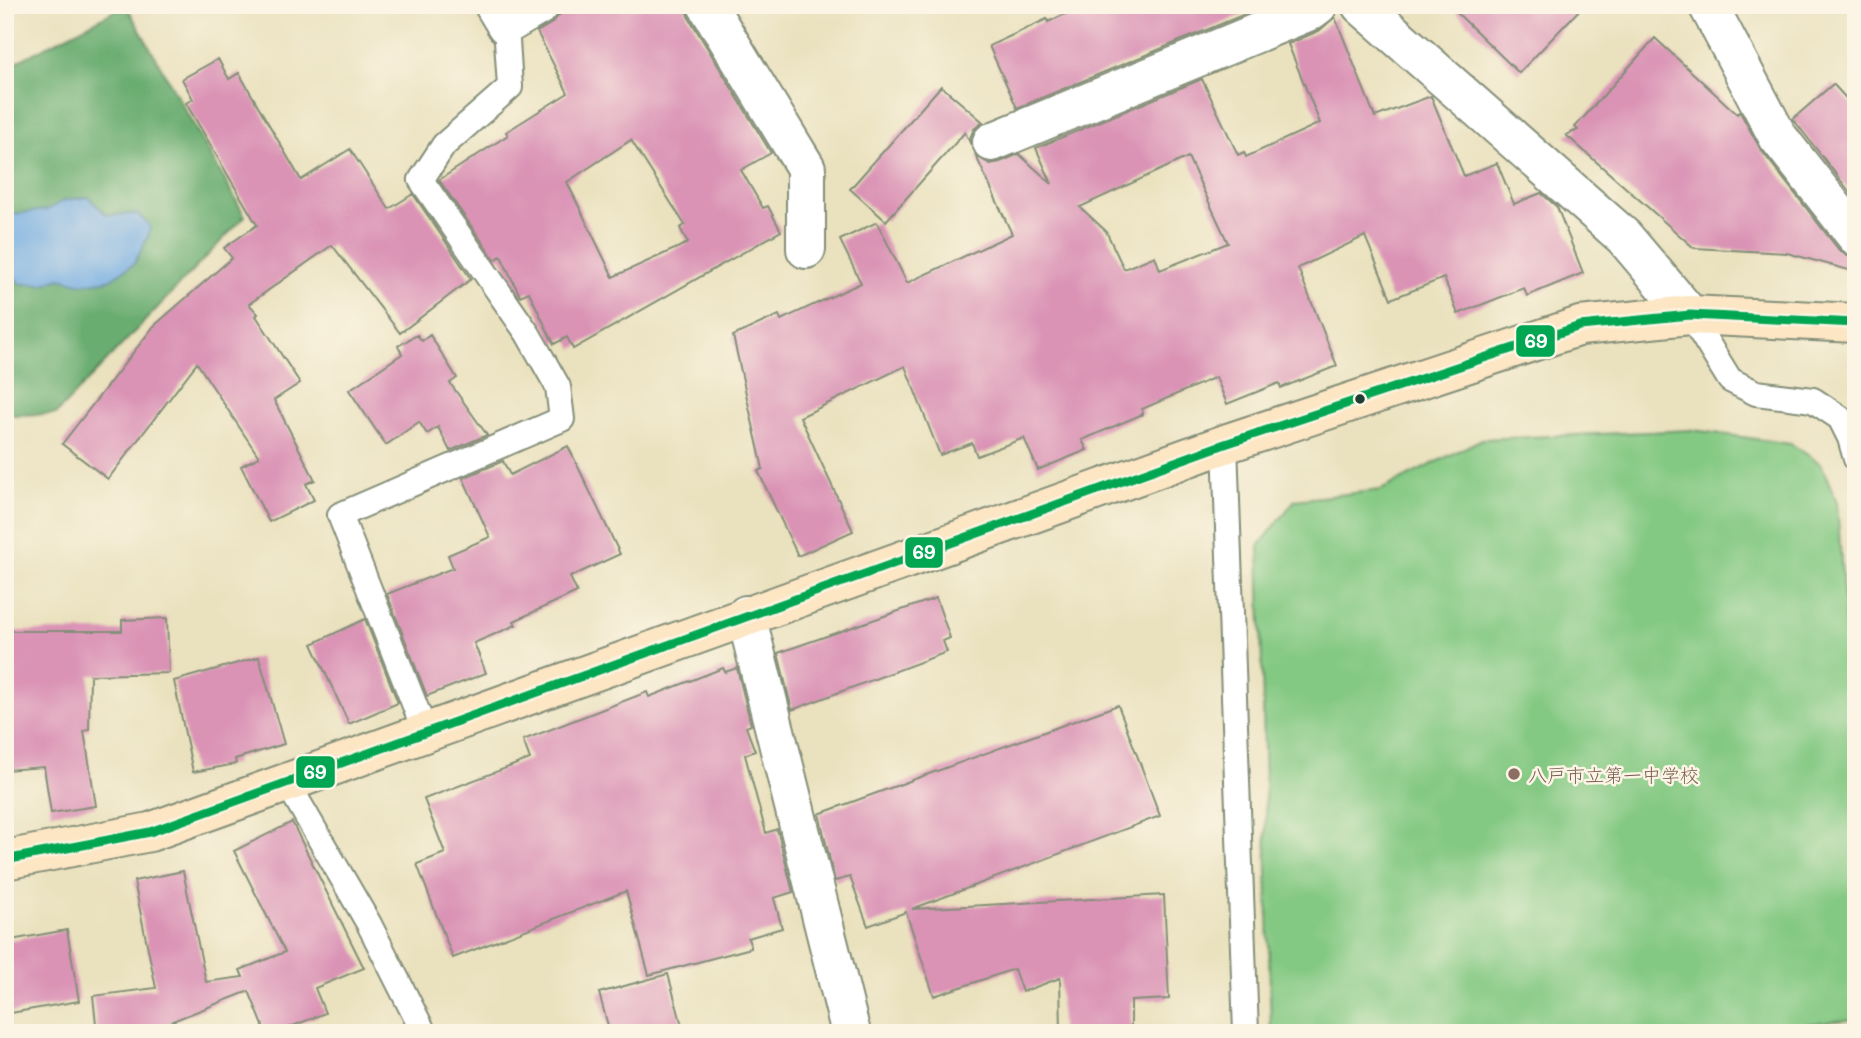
<svg xmlns="http://www.w3.org/2000/svg" width="1861" height="1038" viewBox="0 0 1861 1038" font-family="Mali,'Klee One',sans-serif">
<style>
.green{fill:#84c983;stroke:#52835c;stroke-width:2}
.forest{fill:#6bad71;stroke:#457552;stroke-width:2}
.water{fill:#72ace2;stroke:#48748b;stroke-width:2}
.building{fill:#da93b5;fill-rule:evenodd}
.lines{fill:none;stroke-linecap:round;stroke-linejoin:round}
.lane-casing{stroke:#848f79;stroke-width:28}
.street-casing{stroke:#848f79;stroke-width:42}
.secondary-casing{stroke:#848f79;stroke-width:42}
.lane{stroke:#fff;stroke-width:24}
.street{stroke:#fff;stroke-width:38}
.secondary{stroke:#fce6c4;stroke-width:38}
.bus-1-casing{stroke:#fcf5e5;stroke-width:14}
.bus-1{stroke:#00a651;stroke-width:9}
.bus-dot{fill:#1f3d34;stroke:#fcf5e5;stroke-width:2.5}
.education-dot{fill:#8d6e63;stroke:#fcf5e5;stroke-width:2.5}
.labels{text-anchor:middle;dominant-baseline:central;stroke-width:5;stroke-linejoin:round;paint-order:stroke}
.education-label{font-size:19px;fill:#785e54;stroke:#fcf5e5;text-anchor:start}
.line-badge{stroke:#fcf5e5;stroke-width:2.5}
.badge-label{font-size:19px;text-anchor:middle;font-weight:bold;fill:#fff}
</style>
<rect width="100%" height="100%" fill="#fcf5e5"/>
<filter id="ink" filterUnits="userSpaceOnUse"><feTurbulence type="fractalNoise" baseFrequency=".0143" numOctaves="2"/><feDisplacementMap in="SourceGraphic" scale="14" xChannelSelector="R" yChannelSelector="G"/><feConvolveMatrix kernelMatrix="1 2 1 2 8 2 1 2 1" color-interpolation-filters="sRGB"/></filter>
<filter id="wash" filterUnits="userSpaceOnUse"><feTurbulence type="fractalNoise" baseFrequency=".00686" numOctaves="4" result="noise"/><feDisplacementMap in="SourceGraphic" scale="28" xChannelSelector="R" yChannelSelector="G"/><feGaussianBlur stdDeviation="1.57" result="paint"/><feColorMatrix in="noise" values="0 0 0 0 0 0 0 0 0 0 0 0 0 0 0 0 0 1.4 0 .05"/><feComposite in="paint" operator="in"/></filter>
<g filter="url(#wash)">
<rect width="100%" height="100%" fill="#eae1be"/>
<!-- green -->
<path class="green" d="M1693,430L1791,444L1821,464L1837,502L1856,783V1019L1720,1033H1271L1259,546L1295,500L1381,490L1482,439Z"/>
<!-- forest -->
<path class="forest" d="M126,5L245,216L56,414L5,415V68Z"/>
<!-- water -->
<path class="water" d="M88,197L107,215L138,214L150,226L149,235L134,264L109,280L83,284L60,278L45,284H21L5,269V215L47,210L65,200Z"/>
<g id="blocks">
<!-- building -->
<path class="building" d="M576,5H685L688,16L771,153L741,170L763,208L768,206L781,231L573,349L567,337L554,344L529,292L520,296L501,256L495,260L439,180L508,135L506,132L568,93L537,32L552,23L560,14ZM631,140L685,225L680,228L688,243L613,277L567,182Z
M1084,5H1267L1017,108L989,46L1047,19L1048,22Z
M1449,5H1584L1519,73Z
M1335,17L1375,117L1431,96L1464,176L1497,163L1514,204L1541,193L1557,207L1583,273L1527,296L1524,288L1458,314L1444,278L1391,299L1365,236L1298,268L1337,366L1281,388L1279,383L1227,404L1216,377L1142,409L1143,414L1082,440L1087,450L1038,470L1024,438L977,456L972,443L940,455L905,366L800,417L853,531L798,556L758,471L763,469L733,336L779,315L781,320L861,283L840,240L877,222L907,283L1012,234L976,156L990,164L1000,162L1019,154L1052,184L1036,148L1202,79L1238,155L1244,152L1246,157L1320,123L1288,44L1319,31ZM1188,157L1228,243L1160,270L1155,256L1124,269L1106,231L1080,207Z
M1655,38L1737,114L1740,112L1761,150L1839,250L1847,256L1856,257V272L1787,253L1694,248L1566,135L1578,130L1575,127Z
M218,59L229,79L239,73L301,180L350,149L389,209L413,194L471,279L400,333L332,245L249,304L258,314L256,316L300,383L274,400L315,480L306,484L314,500L269,522L241,466L259,457L197,363L108,479L62,444L154,326L232,258L224,248L257,225L186,103L193,99L182,79Z
M1833,84L1856,109V200L1793,119Z
M941,86L983,122L974,129L970,138L971,145L965,132L886,221L850,189Z
M417,335L422,341L430,335L457,378L450,383L487,435L450,451L438,427L427,434L419,422L386,445L349,390L402,354L398,346Z
M568,446L620,554L570,577L577,592L514,621L516,625L474,643L486,673L427,696L387,594L453,568L448,555L490,537L463,478L503,461L510,475Z
M936,598L950,638L943,641L947,652L792,710L778,653Z
M167,618L169,673L90,675L89,730L84,731L96,806L51,813L44,767L5,770V631H122V620Z
M365,619L398,703L349,724L312,644Z
M259,657L284,744L235,759L236,764L193,772L174,681Z
M723,668L725,672L737,668L751,725L746,727L755,751L745,755L766,833L777,829L793,892L774,898L782,928L748,938L751,948L649,975L626,891L453,958L417,864L445,853L424,799L530,759L523,740L647,692L649,697Z
M1118,705L1160,816L912,909L1164,895L1169,999L1131,1001V1033H1061L1060,978L1022,992L1014,969L934,996L906,912L868,926L850,877L835,881L819,814Z
M292,822L364,968L315,988L325,1013L276,1033H266L249,991L142,1033H97L93,996L156,988L134,881L183,871L206,982L243,977L240,970L285,952L234,851Z
M67,930L79,1001L5,1014V941Z
M668,974L684,1033H610L599,993Z"/>
</g>
</g>
<g filter="url(#ink)">
<use href="#blocks" fill-opacity="0" stroke="#848f79" stroke-width="2"/>
<g class="lines">
<defs>
<path id="lane" d="M1690,315L1730,380L1756,393L1813,400L1840,418L1850,438L1856,459
M1225,444L1246,1033
M426,734L340,515L562,419L558,387L528,334L421,180L444,145L510,87L506,25
M288,784L369,924L424,1033"/>
<path id="street" d="M494,5L506,25L540,5
M707,5L806,168V249
M1361,5L1624,237L1690,315
M1708,5L1778,137L1856,236
M992,142L1310,11L1318,5
M746,615L851,1033"/>
<path id="secondary" d="M5,860L150,832L1225,444L1580,326L1690,315L1856,323"/>
</defs>
<!-- lane casing -->
<use href="#lane" class="lane-casing"/>
<!-- street casing -->
<use href="#street" class="street-casing"/>
<!-- secondary casing -->
<use href="#secondary" class="secondary-casing"/>
<!-- lane -->
<use href="#lane" class="lane"/>
<!-- street -->
<use href="#street" class="street"/>
<!-- secondary -->
<use href="#secondary" class="secondary"/>
<defs>
<path id="bus-1" d="M5,860L150,832L1225,444L1580,326L1690,315L1856,323"/>
</defs>
<!-- bus-1 casing -->
<use href="#bus-1" class="bus-1-casing"/>
<!-- bus-1 -->
<use href="#bus-1" class="bus-1"/>
</g>
</g>
<!-- markers -->
<circle class="bus-dot" cx="1360" cy="399" r="6"/>
<circle class="education-dot" cx="1514" cy="774" r="7"/>
<g class="labels">
<!-- education labels -->
<g class="education-label">
<text x="1528" y="774">八戸市立第一中学校</text>
</g>
</g>
<g class="line-badge">
<rect x="1515" y="324" width="41" height="34" rx="7" fill="#00a651"/>
<rect x="904" y="536" width="40" height="33" rx="7" fill="#00a651"/>
<rect x="295" y="755" width="41" height="34" rx="7" fill="#00a651"/>
</g>
<g class="badge-label">
<text x="1536" y="348">69</text>
<text x="924" y="559">69</text>
<text x="315" y="779">69</text>
</g>
<!-- margin -->
<rect width="1861" height="1038" fill="none" stroke="#fcf5e5" stroke-width="28"/>
</svg>
